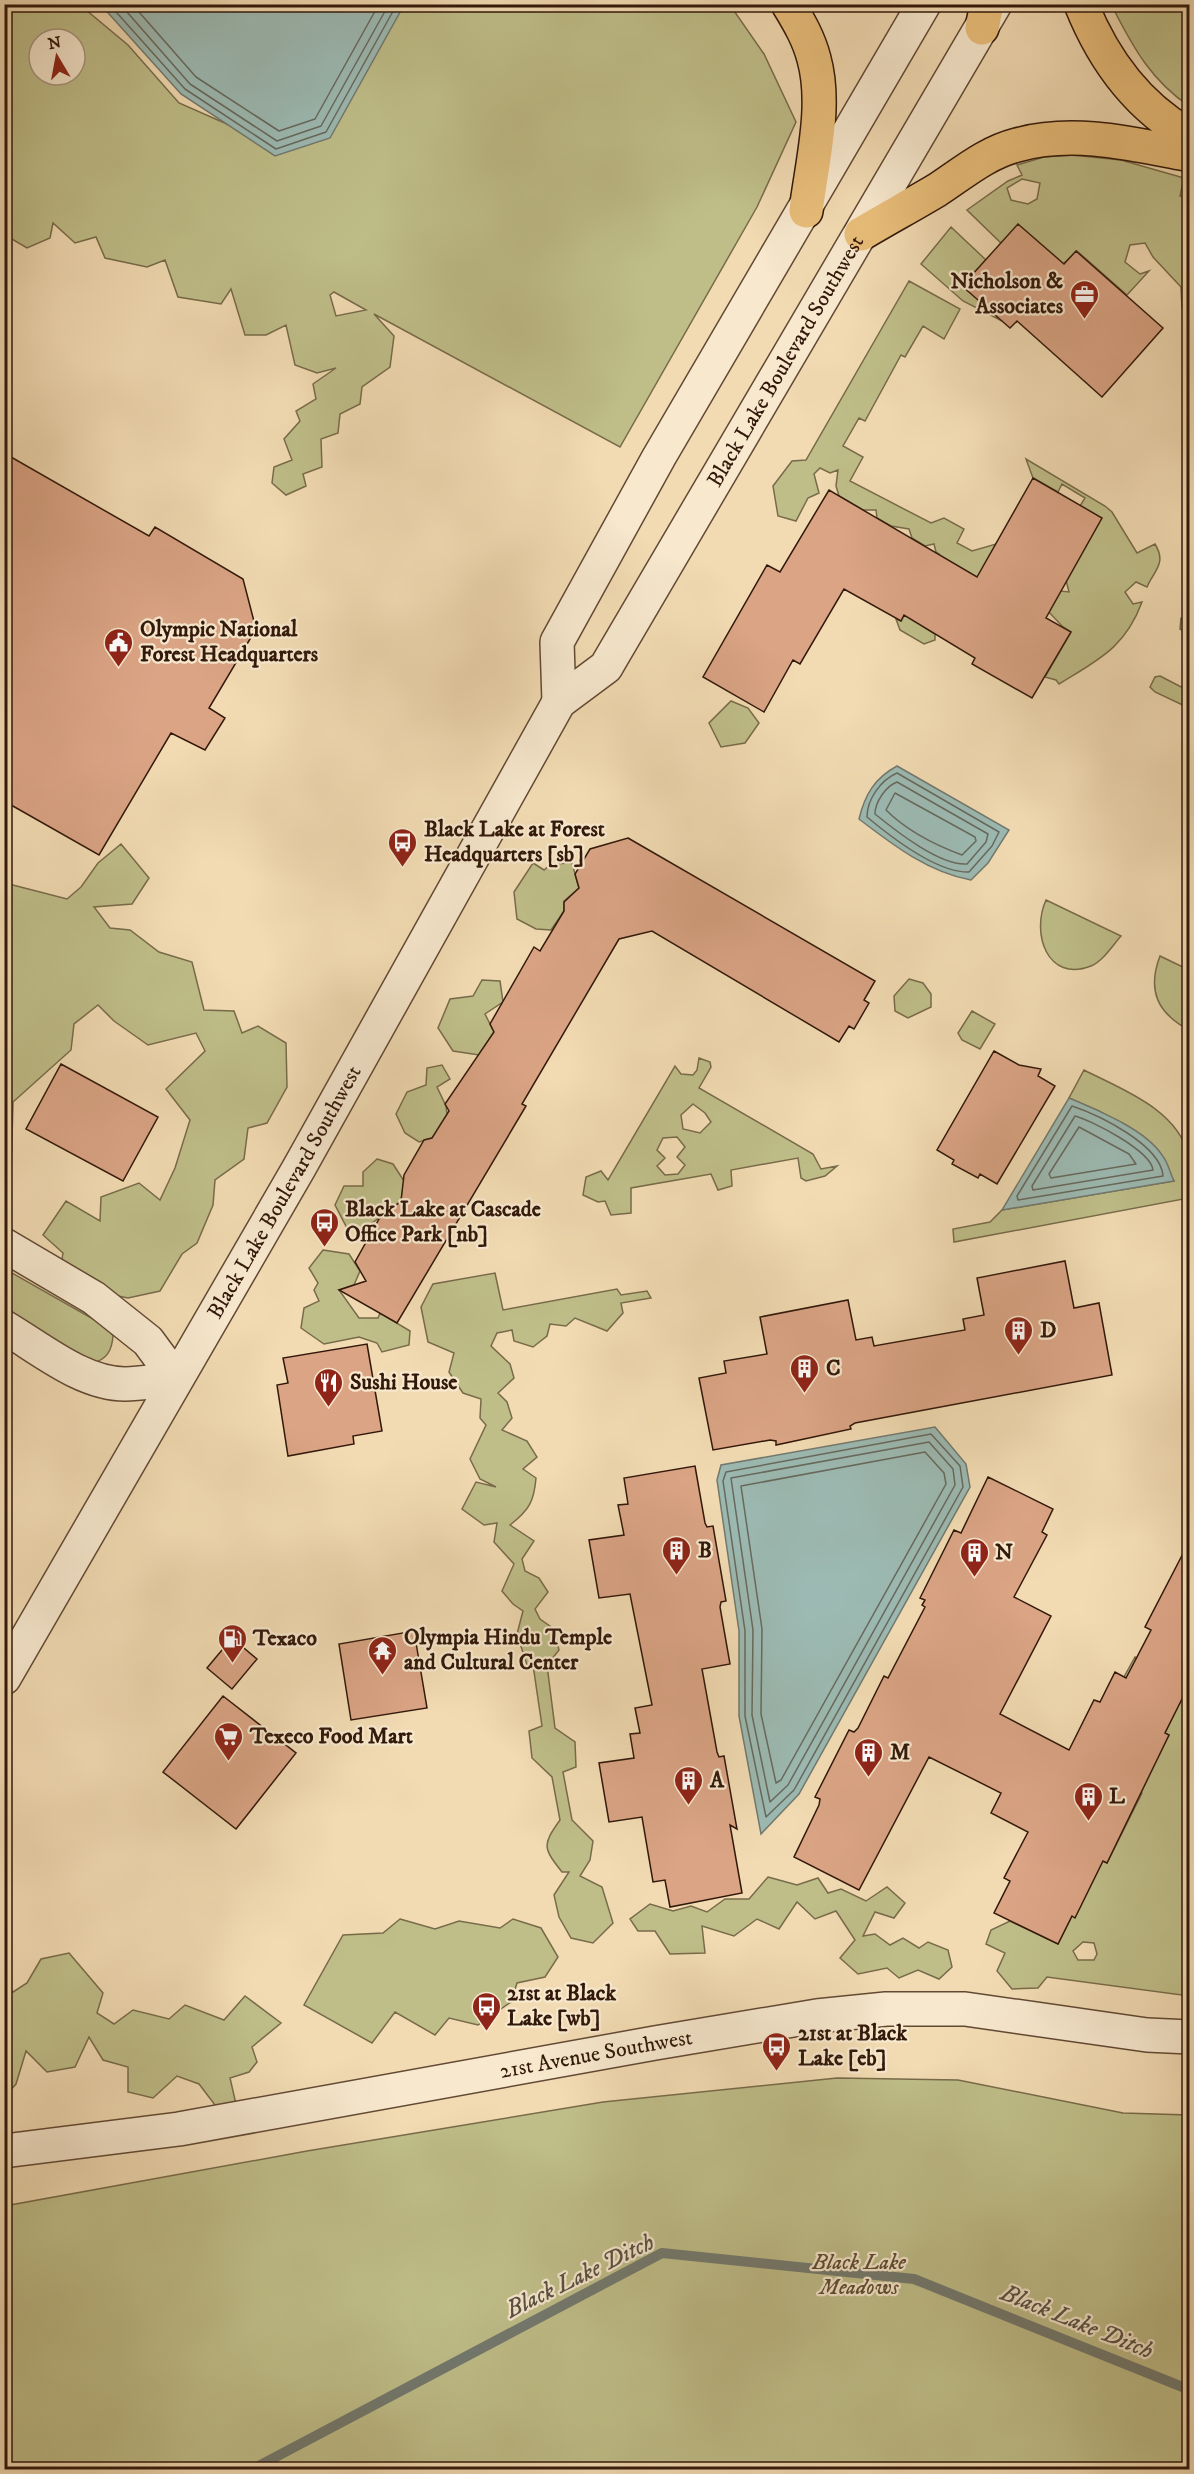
<svg xmlns="http://www.w3.org/2000/svg" width="1194" height="2474" viewBox="0 0 1194 2474" font-family="'IM FELL DW Pica',serif">
<style>
.green{fill:#bfbe89;stroke:#786b4a;stroke-width:1.5;fill-rule:evenodd}
.water{fill:#9cbab3;stroke:#72796f;stroke-width:1.5}
.lines{fill:none;stroke-linecap:round;stroke-linejoin:round}
.shore{stroke:#67695e;stroke-width:1.5}
.stream{stroke:#72796f;stroke-width:10}
.building{fill:#daa485;stroke:#32180a;stroke-width:1.5}
.minor-casing{stroke:#624934;stroke-width:36}
.tertiary-casing{stroke:#624934;stroke-width:36}
.motorway-casing{stroke:#32180a;stroke-width:36}
.minor{stroke:#f7e8ce;stroke-width:33}
.tertiary{stroke:#f7e8ce;stroke-width:33}
.motorway{stroke:#e9be7a;stroke-width:33}
.labels{text-anchor:middle;dominant-baseline:central;stroke-width:4.5;stroke-linejoin:round;paint-order:stroke}
.poi-label{font-size:22px;font-weight:bold;fill:#32180a;stroke:#f7e8ce;text-anchor:start}
.street-label{font-size:22px;fill:#32180a;stroke:#f7e8ce}
.park-label{font-size:22px;font-style:italic;fill:#5c4a30;stroke:#f7e8ce}
.water-label{font-size:24px;font-style:italic;fill:#575145;stroke:#f7e8ce}
</style>
<rect width="100%" height="100%" fill="#f2dbb3"/>
<filter id="stains"><feTurbulence type="fractalNoise" baseFrequency=".00333" numOctaves="4"/><feColorMatrix values="0 0 0 0 .2 0 0 0 0 .09 0 0 0 0 .02 0 0 0 .5 -.17"/></filter>
<radialGradient id="worn" r=".72"><stop offset=".6" stop-color="#630" stop-opacity="0"/><stop offset="1" stop-color="#630" stop-opacity=".3"/></radialGradient>
<!-- green -->
<path class="green" d="M1118,4L1189,5V106C1152,81 1134,49 1114,10Z
M4,5H80L128,45L179,103L245,132L348,5H730L764,54L796,122L757,207L620,447L374,314L394,336L390,367L362,387L360,404L340,414L338,433L321,439L322,467L303,474L306,486L286,495L272,483L274,467L292,460L284,439L300,421L296,411L316,399L313,384L336,368L317,373L295,365L286,325L266,335H245L231,289L221,304L178,297L165,260L147,267L105,258L96,237L75,243L53,223L50,238L27,248L5,235ZM39,39H75V75H39ZM334,292L366,310L336,316L330,295Z
M1072,155L1121,160L1184,178L1180,196L1190,199L1189,318L1182,308L1181,287L1153,257L1145,243L1130,245L1125,262L1140,274L1149,271L1127,295L1077,251L1063,264L1001,243L967,210L1008,181L1022,175L1017,165L1044,157ZM1022,179L1040,183L1037,199L1028,204L1011,200L1007,188Z
M951,227L986,260L963,286L1002,321L963,301L921,264Z
M909,281L960,309L944,339L923,326L905,357L901,355L865,421L859,418L843,446L863,457L850,481L931,523L944,518L964,529L957,543L972,551L996,544L1051,590L1069,592L1066,580L1080,506L1085,498L1062,484L1058,492L1033,478L1026,459L1105,506L1112,512L1137,553L1155,544C1167,563 1154,571 1147,587L1136,582L1125,592L1133,604L1142,602C1125,648 1098,660 1059,684L1056,680L1045,677L1071,632L1062,626L1047,610L924,627L935,634V640L924,644L900,630L896,619L901,621L939,554L936,552L934,544L925,546L912,538L909,529L891,526L877,518L876,510H863L839,496L836,486L838,470L830,473L820,468L814,474L819,493L808,498L796,521L778,516L773,486L792,461L806,460Z
M1190,616V634H1189L1180,629L1181,618Z
M1160,676L1189,691V708L1155,692L1150,687L1155,677Z
M731,701L748,708L759,723L745,743L721,747L709,723Z
M121,844L149,878L132,904L94,907L110,928L130,930L159,952L192,962L204,1010L234,1011L242,1033L258,1026L286,1043L287,1087L267,1123L248,1128L244,1159L215,1180L213,1205L197,1243L182,1254L160,1291L128,1298L108,1294L59,1277L63,1253L43,1235L66,1201L100,1221L101,1197L139,1183L160,1200L175,1168L190,1120L166,1089L205,1051L196,1033L148,1045L114,1021L98,1005L74,1024L71,1050L13,1102L11,1177L5,1185V883L67,899L81,887L98,863Z
M533,863L544,870L551,864L572,863L579,888L564,901V911L551,930L536,929L517,919L514,892Z
M1046,900L1121,936C1113,945 1103,961 1091,966C1047,983 1031,933 1046,900Z
M1160,956L1189,970V1030C1157,1013 1147,990 1160,956Z
M909,979L923,983L931,994V1007L908,1018L895,1011L894,996Z
M482,980L500,981L503,1002L485,1014L494,1032L479,1055L453,1051L438,1028L450,999L473,996Z
M972,1011L995,1024L980,1049L962,1040L958,1033Z
M699,1058L710,1062L711,1067L699,1088L813,1154L821,1169L837,1166L825,1176L806,1181L801,1178L798,1158L731,1170L732,1186L718,1190L711,1174L631,1188V1213L611,1215L605,1201L598,1202L583,1195L586,1177L601,1171L608,1180L675,1066L681,1074L693,1075L697,1070ZM693,1104L705,1113L711,1122L700,1133L683,1129L681,1115ZM677,1137L685,1147L677,1157L685,1165L678,1174L665,1175L657,1166L665,1158L657,1150L663,1138Z
M442,1065L450,1079L437,1087L446,1106L448,1123L432,1138L419,1142L405,1133L396,1114L407,1092L426,1085L427,1068Z
M1084,1070C1123,1090 1177,1109 1189,1156C1192,1168 1189,1185 1189,1198L954,1242L953,1229L990,1222L1002,1210L1174,1181L1143,1136L1099,1111L1069,1098Z
M377,1159L393,1164L404,1181L401,1201L363,1230L347,1228L335,1205L344,1186H363V1172Z
M323,1250L349,1254L360,1271L354,1285L339,1290L359,1318H378L380,1313L410,1331L409,1345L382,1352L377,1343L359,1337L324,1344L301,1328L304,1308L319,1301L314,1290L318,1283L309,1268Z
M5,1269L109,1328L113,1336C112,1350 107,1360 92,1363L5,1311Z
M495,1273L503,1310L617,1289L621,1295L647,1291L651,1298L621,1303L623,1313L607,1331L575,1318L566,1326L550,1324L547,1336L533,1347L514,1341L512,1330L497,1333L491,1346L510,1364L514,1378L498,1393L507,1402L512,1418L502,1430L527,1441L537,1457L523,1469L536,1478C534,1502 529,1510 510,1525L534,1541L522,1559L525,1571L539,1578L548,1592L535,1609L540,1619L554,1629L559,1650L547,1665L555,1728L575,1742L576,1767L563,1772L572,1820L593,1841L590,1860L580,1876L602,1887L613,1923L593,1943L571,1938L559,1917L554,1895L569,1872H562C543,1848 542,1845 560,1820L552,1777L532,1758L529,1731L542,1726L533,1665H527L517,1634L523,1611L513,1604L502,1591L514,1564L494,1542L497,1523L484,1525L462,1509L476,1482L496,1487L480,1479L470,1459L486,1425L480,1418L481,1399L463,1393L449,1372L454,1353L428,1342L421,1307L433,1284Z
M1135,1657L1189,1684V1996L1047,1977L1038,1988L1012,1989L997,1971L1005,1953L986,1944L991,1930L1010,1921L1058,1944L1072,1916L1075,1917L1099,1859L1107,1863L1142,1793L1136,1790L1169,1735L1165,1733L1178,1705L1124,1677ZM1083,1942L1094,1943L1097,1954L1094,1960H1078L1073,1951Z
M768,1877L797,1885L818,1878L828,1893L841,1889L866,1901L887,1887L905,1903L894,1918L875,1912L863,1936L875,1934L890,1945L903,1938L919,1948L928,1942L948,1950L952,1967L939,1979L918,1970L899,1978L887,1968L858,1974L840,1958L855,1940L836,1911L815,1919L797,1902L779,1929L757,1919L734,1936L702,1926L705,1953L670,1954L655,1931H638L630,1919L650,1904L673,1911L691,1906L707,1912L725,1899H749Z
M400,1919L435,1929L459,1921L500,1928L513,1919L541,1928L558,1957L545,1977L517,1983L511,2002L478,2025L449,2018L435,2035L395,2012L372,2043L304,2005L343,1935L383,1933Z
M69,1953L103,1993L97,2013L114,2024L133,2010L169,2019L185,2005L224,2020L245,1996L281,2023L252,2047L257,2062L249,2072L230,2078L236,2104L218,2109L199,2084L177,2076L153,2098L128,2092V2067L103,2060L89,2037L75,2067L47,2072L26,2051L16,2084L5,2096V1986L13,1992L27,1983L41,1959Z
M837,2078L958,2080L1123,2113L1189,2115V2469H5V2206L307,2151L603,2102Z"/>
<!-- water -->
<path class="water" d="M101,5H404L330,138L275,156L181,94Z
M897,766L1009,830L988,863L971,880C928,872 893,845 859,819C865,794 875,778 897,766Z
M1069,1098C1097,1110 1145,1129 1162,1155C1168,1162 1170,1173 1174,1181L1002,1210Z
M935,1427L966,1464L970,1487L799,1794L761,1834L739,1716V1631L717,1480L721,1465Z"/>
<g class="lines">
<!-- shore -->
<path class="shore" d="M109,4L185,89L276,149L326,132L397,4
M120,4L190,84L277,141L321,126L389,4
M132,4L196,77L279,131L315,119L379,4
M897,773L999,832L992,846L969,872C937,873 891,837 867,817C867,799 881,780 897,773Z
M897,782L988,834L986,842L967,864C940,866 896,831 875,814C875,802 886,786 897,782Z
M895,793L975,837L976,841L962,855C935,845 906,830 886,810Z
M1072,1106C1099,1115 1161,1145 1163,1176L1018,1200L1017,1196Z
M1075,1116C1093,1121 1151,1151 1153,1170L1033,1190L1032,1186Z
M1079,1127L1129,1154L1136,1164L1051,1178L1049,1174Z
M931,1434L960,1466L963,1487L794,1790L766,1817L745,1716V1631L723,1481L726,1472Z
M929,1442L953,1469L955,1485L788,1785L770,1802L752,1715L753,1630L731,1478Z
M925,1452L944,1473L946,1484L781,1780L776,1783L761,1714L762,1629L741,1486Z"/>
<!-- stream -->
<path class="stream" d="M251,2470L662,2253L914,2279L1190,2390"/>
</g>
<!-- building -->
<path class="building" d="M1018,224L1064,264L1076,251L1163,328L1102,397L1017,321L1010,328L962,286Z
M4,453L149,536L155,527L243,579L256,629L209,708L225,718L205,750L171,733L99,855L4,801Z
M1033,478L1102,518L1046,618L1071,632L1032,698L972,664L975,658L904,615L901,621L844,589L800,664L793,660L764,712L703,677L767,565L780,572L829,490L977,577Z
M628,838L875,981L864,1000L869,1003L854,1029L849,1026L839,1042L652,931L619,939L522,1104L526,1106L397,1323L339,1290L366,1281L355,1262L379,1219L401,1201L404,1175L424,1140L432,1138L449,1111L445,1104L494,1032L490,1024L534,947L540,951L564,911V902L579,888L575,874L590,849Z
M994,1051L1019,1065L1041,1069L1038,1076L1055,1086L997,1184L980,1174L978,1178L952,1164L954,1160L937,1150Z
M61,1064L158,1117L123,1181L26,1129Z
M1065,1261L1074,1308L1099,1303L1112,1375L855,1423L850,1426L851,1429L776,1445V1441L770,1440L713,1450L699,1378L726,1373L724,1361L767,1354L760,1317L848,1300L856,1340L872,1337L874,1346L965,1330L963,1319L984,1315L977,1278Z
M367,1344L382,1431L353,1436L354,1444L288,1456L277,1385L288,1383L283,1358Z
M695,1466L705,1523L707,1527L713,1526L726,1601L721,1602L720,1607L730,1664L702,1669L717,1752L719,1757L724,1756L737,1829L730,1825L742,1893L670,1907L665,1880L653,1882L642,1817L609,1822L599,1763L634,1758L630,1734L640,1733L635,1708L652,1705L630,1594L599,1598L589,1540L624,1535L618,1505L628,1504L624,1478Z
M988,1477L1053,1509L1042,1532L1047,1535L1014,1597L1051,1616L1000,1714L1069,1750L1094,1700L1100,1702L1115,1672L1126,1678L1151,1630L1145,1627L1190,1540V1683L1165,1733L1169,1735L1107,1863L1103,1861L1075,1918L1072,1916L1058,1944L994,1913L1010,1881L1004,1878L1028,1832L991,1813L1001,1793L929,1757L859,1890L794,1857L819,1805L820,1799L815,1797L849,1730L854,1732L858,1728L884,1676L888,1678L925,1607L922,1605L925,1600L920,1598L954,1530L961,1533Z
M414,1631L427,1708L351,1720L339,1644Z
M232,1638L257,1659L232,1689L207,1668Z
M223,1696L296,1753L236,1829L163,1772Z"/>
<g class="lines">
<defs>
<path id="minor" d="M4,1245L94,1298L148,1341L176,1379
M4,1327C40,1348 82,1384 125,1384C142,1384 159,1380 176,1379"/>
<g id="tertiary">
<path d="M559,702L557,642L659,457L924,4"/>
<path id="s1" d="M4,1678L299,1168L559,702L606,667L610,660L995,4"/>
<path id="s2" d="M4,2151L179,2129L655,2043L817,2016L886,2009H965L1147,2035L1190,2037"/>
</g>
<path id="motorway" d="M788,4C799,22 809,39 814,59C827,106 812,163 806,211
M1081,4C1103,59 1138,107 1190,136
M982,28L987,4
M861,234C886,219 912,205 937,190C963,173 986,153 1017,145C1074,129 1133,144 1190,155"/>
</defs>
<!-- minor casing -->
<use href="#minor" class="minor-casing"/>
<!-- tertiary casing -->
<use href="#tertiary" class="tertiary-casing"/>
<!-- motorway casing -->
<use href="#motorway" class="motorway-casing"/>
<!-- minor -->
<use href="#minor" class="minor"/>
<!-- tertiary -->
<use href="#tertiary" class="tertiary"/>
<!-- motorway -->
<use href="#motorway" class="motorway"/>
</g>
<!-- icons -->
<defs>
<symbol id="office-pin" viewBox="-11 -11 22 30"><path d="M0 17L-7.5 6A9.5 9.5 0 1 1 7.5 6Z" fill="#8f2418" stroke="#f7e8ce"/><path d="M-6-3h4V-5.5h4V-3h4V5H-6ZM-1-4.5V-3h2v-1.5ZM-6 0V1H6V0Z" fill="#fff"/></symbol>
<symbol id="civic-pin" viewBox="-11 -11 22 30"><path d="M0 17L-7.5 6A9.5 9.5 0 1 1 7.5 6Z" fill="#8f2418" stroke="#f7e8ce"/><path d="M-.6-6.5H3V-4.5H.6V-3L4-1V1h2V6H-6V1h2V-1L-.6-3ZM-1.2 2.5V6h2.4V2.5Z" fill="#fff"/></symbol>
<symbol id="bus-pin" viewBox="-11 -11 22 30"><path d="M0 17L-7.5 6A9.5 9.5 0 1 1 7.5 6Z" fill="#8f2418" stroke="#f7e8ce"/><path d="M-5-6H5V4H4V6H2V4H-2V6H-4V4H-5ZM-3.5-4V0h7V-4ZM-3.5 1.2v1.5H-2V1.2ZM2 1.2v1.5H3.5V1.2Z" fill="#fff"/></symbol>
<symbol id="building-pin" viewBox="-11 -11 22 30"><path d="M0 17L-7.5 6A9.5 9.5 0 1 1 7.5 6Z" fill="#8f2418" stroke="#f7e8ce"/><path d="M-4-6H4V6H1V3H-1V6H-4ZM-2.5-4.3h1.7v1.8h-1.7ZM.8-4.3h1.7v1.8H.8ZM-2.5-1h1.7V.8h-1.7ZM.8-1h1.7V.8H.8Z" fill="#fff"/></symbol>
<symbol id="restaurant-pin" viewBox="-11 -11 22 30"><path d="M0 17L-7.5 6A9.5 9.5 0 1 1 7.5 6Z" fill="#8f2418" stroke="#f7e8ce"/><path d="M-5-6h1v4h1v-4h1v4h1v-4h1v5L-1.5 .5V6h-2V.5L-5-1ZM5-6V6H3V1.5H1.5Q1.5-4 5-6Z" fill="#fff"/></symbol>
<symbol id="fuel-pin" viewBox="-11 -11 22 30"><path d="M0 17L-7.5 6A9.5 9.5 0 1 1 7.5 6Z" fill="#8f2418" stroke="#f7e8ce"/><path d="M-5.5-6h7V0h2V4h1.3V-2.5L3-4.5l.8-.8L6-3V5H2.5V1h-1V6h-7ZM-4.2-4.7v3.2H.2V-4.7Z" fill="#fff"/></symbol>
<symbol id="temple-pin" viewBox="-11 -11 22 30"><path d="M0 17L-7.5 6A9.5 9.5 0 1 1 7.5 6Z" fill="#8f2418" stroke="#f7e8ce"/><path d="M0-6L5-2H3V0L6.5 2.5H4V6H1.5V3h-3V6H-4V2.5H-6.5L-3 0V-2H-5Z" fill="#fff"/></symbol>
<symbol id="supermarket-pin" viewBox="-11 -11 22 30"><path d="M0 17L-7.5 6A9.5 9.5 0 1 1 7.5 6Z" fill="#8f2418" stroke="#f7e8ce"/><path d="M-6-5.5h2.5l.6 2H6L4.5 2H-2.5L-4.4-4H-6ZM-1.5 3.2a1.3 1.3 0 1 0 .1 0ZM3 3.2a1.3 1.3 0 1 0 .1 0Z" fill="#fff"/></symbol>
</defs>
<g fill-rule="evenodd">
<use href="#office-pin" x="1068" y="278" width="33" height="45"/>
<use href="#civic-pin" x="102" y="626" width="33" height="45"/>
<use href="#bus-pin" x="386" y="826" width="33" height="45"/>
<use href="#bus-pin" x="308" y="1206" width="33" height="45"/>
<use href="#building-pin" x="1002" y="1314" width="33" height="45"/>
<use href="#building-pin" x="788" y="1352" width="33" height="45"/>
<use href="#restaurant-pin" x="312" y="1366" width="33" height="45"/>
<use href="#building-pin" x="660" y="1534" width="33" height="45"/>
<use href="#building-pin" x="958" y="1536" width="33" height="45"/>
<use href="#fuel-pin" x="216" y="1622" width="33" height="45"/>
<use href="#temple-pin" x="366" y="1634" width="33" height="45"/>
<use href="#supermarket-pin" x="212" y="1720" width="33" height="45"/>
<use href="#building-pin" x="852" y="1736" width="33" height="45"/>
<use href="#building-pin" x="672" y="1764" width="33" height="45"/>
<use href="#building-pin" x="1072" y="1780" width="33" height="45"/>
<use href="#bus-pin" x="470" y="1990" width="33" height="45"/>
<use href="#bus-pin" x="760" y="2030" width="33" height="45"/>
</g>
<g class="labels">
<!-- poi labels -->
<g class="poi-label">
<text x="1063" y="281" text-anchor="end">Nicholson &amp;<tspan x="1063" dy="25">Associates</tspan></text>
<text x="140" y="629">Olympic National<tspan x="140" dy="25">Forest Headquarters</tspan></text>
<text x="424" y="829">Black Lake at Forest<tspan x="424" dy="25">Headquarters [sb]</tspan></text>
<text x="345" y="1209">Black Lake at Cascade<tspan x="345" dy="25">Office Park [nb]</tspan></text>
<text x="1040" y="1330">D</text>
<text x="826" y="1368">C</text>
<text x="350" y="1382">Sushi House</text>
<text x="698" y="1550">B</text>
<text x="995" y="1552">N</text>
<text x="404" y="1637">Olympia Hindu Temple<tspan x="404" dy="25">and Cultural Center</tspan></text>
<text x="253" y="1638">Texaco</text>
<text x="250" y="1736">Texeco Food Mart</text>
<text x="890" y="1752">M</text>
<text x="710" y="1780">A</text>
<text x="1109" y="1796">L</text>
<text x="507" y="1993">21st at Black<tspan x="507" dy="25">Lake [wb]</tspan></text>
<text x="798" y="2033">21st at Black<tspan x="798" dy="25">Lake [eb]</tspan></text>
</g>
<!-- street labels -->
<g class="street-label">
<text stroke="none"><textPath href="#s1" startOffset="1536">Black Lake Boulevard Southwest</textPath></text>
<text stroke="none"><textPath href="#s1" startOffset="561">Black Lake Boulevard Southwest</textPath></text>
<text stroke="none"><textPath href="#s2" startOffset="600">21st Avenue Southwest</textPath></text>
</g>
<!-- park labels -->
<g class="park-label">
<text x="859" y="2262">Black Lake<tspan x="859" dy="25">Meadows</tspan></text>
</g>
<!-- water labels -->
<g class="water-label">
<text transform="translate(580 2276) rotate(-26)">Black Lake Ditch</text>
<text transform="translate(1077 2322) rotate(22)">Black Lake Ditch</text>
</g>
</g>
<!-- margin -->
<rect width="1194" height="2474" fill="none" stroke="#f2dbb3" stroke-width="24"/>
<rect x="6" y="6" width="1182" height="2462" fill="none" stroke="#32180a" stroke-width="3"/>
<rect x="12" y="12" width="1170" height="2450" fill="none" stroke="#32180a" stroke-width="1.5"/>
<!-- north arrow -->
<g transform="translate(57 57) rotate(350)"><circle r="28" fill="#f7e8ce" stroke="#a89580" stroke-width="1.5"/>
<path d="M0-4.5L10 22L0 15L-10 22Z" fill="#8f2418"/>
<text y="-9" font-size="16" font-weight="bold" text-anchor="middle" fill="#32180a">N</text>
</g>
<rect width="100%" height="100%" filter="url(#stains)"/>
<rect width="100%" height="100%" fill="url(#worn)"/>
</svg>
